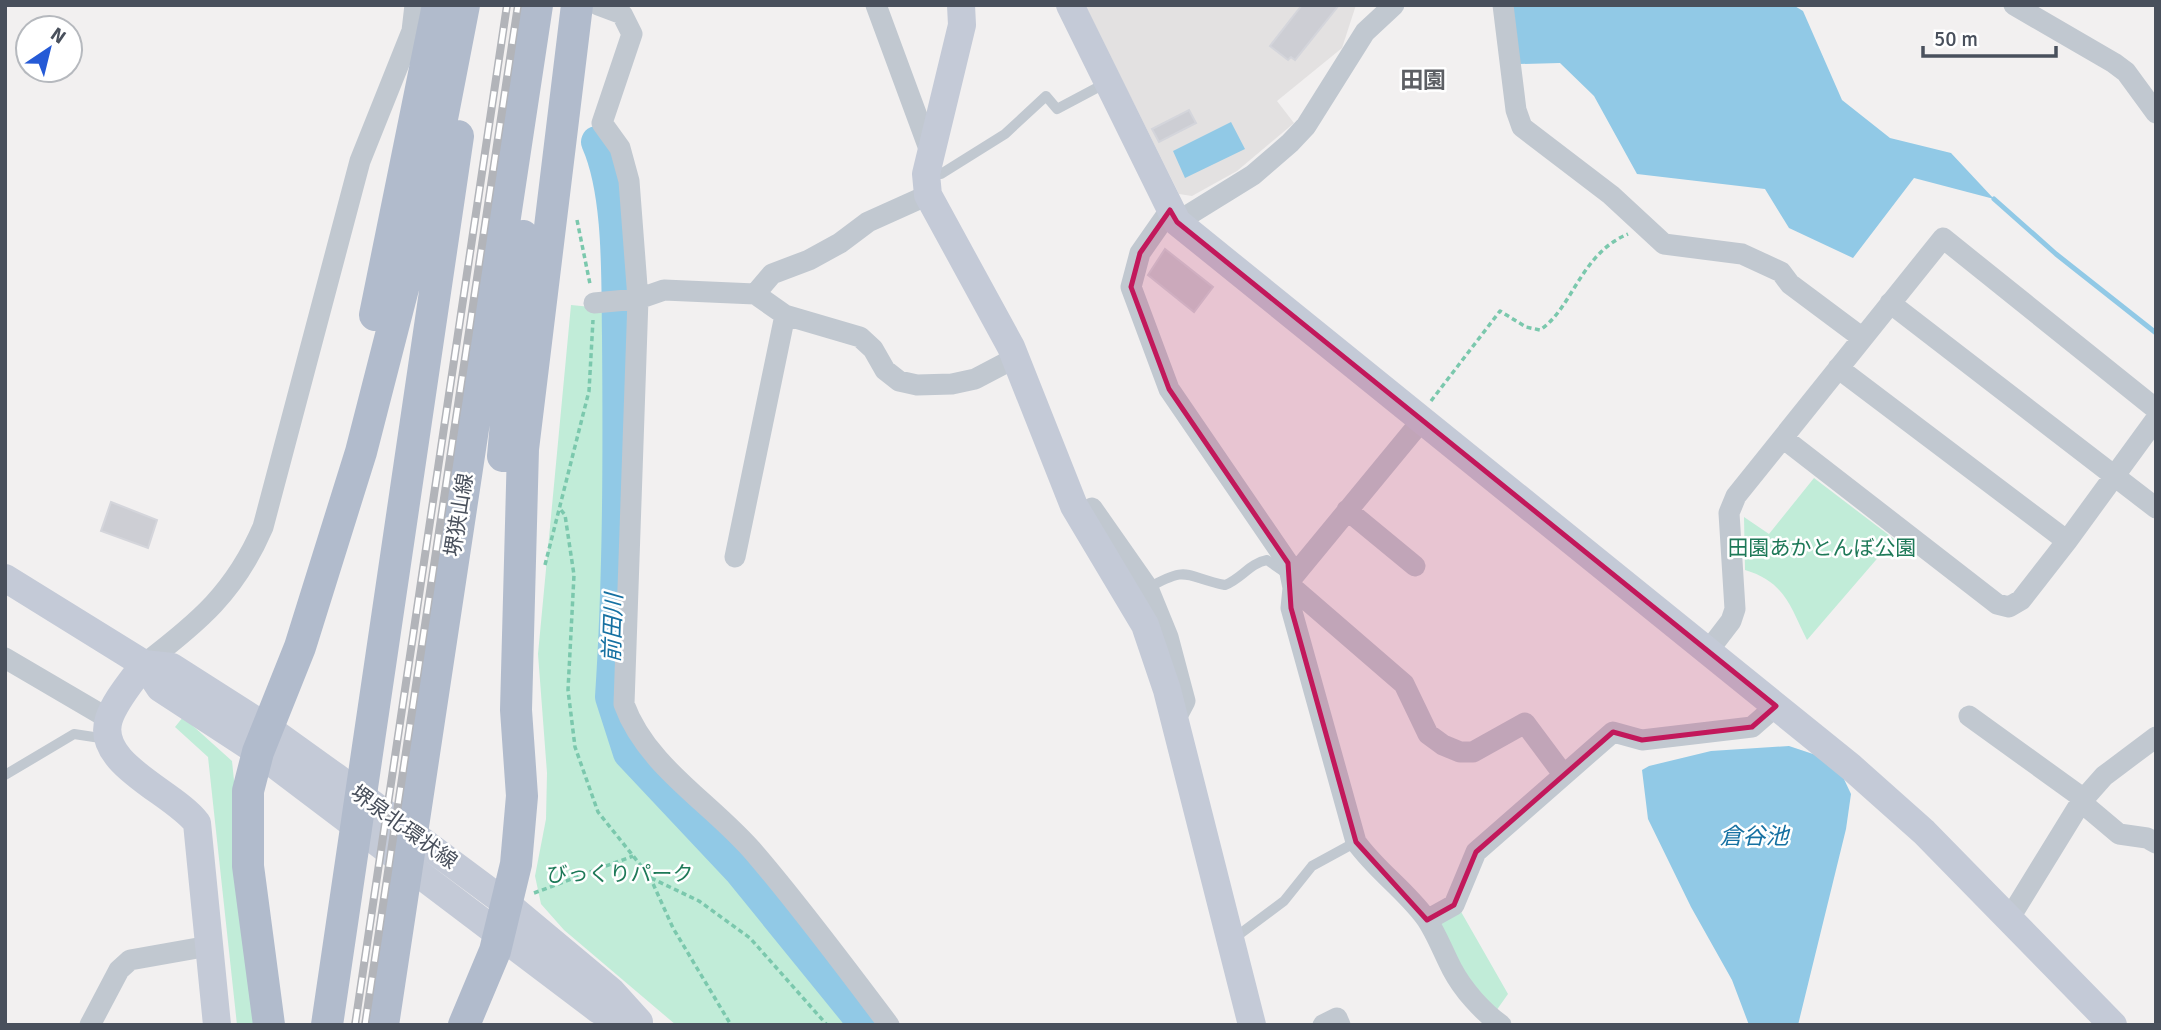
<svg xmlns="http://www.w3.org/2000/svg" width="2161" height="1030" viewBox="0 0 2161 1030" font-family="Signika,'Noto Sans JP',sans-serif">
<style>
.education{fill:#e3e1e1}
.green{fill:#c1ecd8}
.water{fill:#91c9e6}
.lines{fill:none;stroke-linecap:round;stroke-linejoin:round}
.stream{stroke:#91c9e6;stroke-width:5}
.river{stroke:#91c9e6;stroke-width:32}
.building{fill:#cdced4;stroke:#d4d5db;stroke-width:2}
.path{stroke:#7bc8ad;stroke-width:3.5;stroke-dasharray:5 3.5;stroke-linecap:butt}
.lane{stroke:#c1c8d0;stroke-width:10}
.street{stroke:#c1c8d0;stroke-width:21}
.secondary{stroke:#c4cad7;stroke-width:28}
.primary{stroke:#b1bbcc;stroke-width:32}
.rail-casing{stroke:#b2b4b9;stroke-width:8}
.rail{stroke:#fff;stroke-width:5;stroke-dasharray:16;stroke-linecap:butt}
.marked{fill:#c2185b;fill-opacity:0.2;stroke:#c2185b;stroke-width:5;stroke-linejoin:round}
.labels{text-anchor:middle;dominant-baseline:central;stroke-width:5;stroke-linejoin:round;paint-order:stroke}
.street-label{font-size:21px;fill:#49505c;stroke:#fff}
.park-label{font-size:21px;fill:#1e7958;stroke:#fff}
.neighbourhood-label{font-size:23px;font-weight:bold;fill:#5d5f64;stroke:#fff}
.water-label{font-size:23px;font-style:italic;fill:#1671a2;stroke:#fff}
</style>
<rect width="100%" height="100%" fill="#f2f0f0"/>
<!-- education -->
<path class="education" d="M1085,5H1356L1342,48L1277,101L1294,123L1237,171L1192,196L1179,194Z"/>
<!-- green -->
<path class="green" d="M571,305L611,309L600,708L628,765L727,868L856,1025H676L564,930L541,904L535,876L546,819L547,773L538,654Z
M1814,478L1894,539L1807,640C1790,606 1785,582 1745,570L1744,517L1769,534Z
M183,717L232,761L259,1025H237L208,757L175,727Z
M1460,910L1508,994L1496,1011L1471,986L1436,924Z"/>
<!-- water -->
<path class="water" d="M1511,5H1793L1803,11L1842,100L1890,138L1951,153L1994,199L1914,178L1853,258L1789,228L1765,189L1637,174L1594,96L1560,63L1520,64Z
M1231,122L1245,149L1185,178L1173,151Z
M1789,746L1816,755L1843,777L1851,794L1846,829L1798,1025H1749L1732,980L1691,907L1648,819L1642,770L1649,766L1711,751Z"/>
<g class="lines">
<!-- stream -->
<path class="stream" d="M1994,199L2056,254L2156,333"/>
<!-- river -->
<path class="river" d="M597,142C620,194 617,279 618,336C619,456 619,577 611,697L629,753L739,870L865,1025"/>
</g>
<!-- building -->
<path class="building" d="M1302,5H1339L1295,60L1291,57L1288,60L1270,46Z
M1189,110L1196,123L1159,142L1152,129Z
M1165,249L1213,287L1194,312L1148,275Z
M111,502L157,520L148,548L101,531Z"/>
<g class="lines">
<!-- path -->
<path class="path" d="M577,220L590,284
M1431,401L1500,311L1526,327L1540,330C1573,308 1580,254 1628,234
M561,510L565,515L574,575L568,690L575,747L598,812L650,877L673,928L731,1025
M545,565L589,391L593,320
M651,878L699,901L750,938L827,1025
M534,893L633,856"/>
<!-- lane -->
<path class="lane" d="M927,174H941L1005,134L1046,96L1057,109L1106,83
M1148,588C1189,565 1183,576 1225,585C1241,579 1250,563 1267,560L1290,576
M5,775L74,734L107,739
M1233,939L1284,901L1312,866L1356,842"/>
<!-- street -->
<path class="street" d="M598,5L622,14L632,34L602,123L620,148L629,181L638,299L624,704C647,768 715,805 757,856C803,910 846,968 889,1025
M876,5L931,154
M1503,5L1516,110L1522,127L1611,195L1664,244L1742,254L1781,272L1790,284L1861,337
M2014,5L2114,63L2126,72L2156,113
M1170,210L1140,253L1131,287L1169,389L1288,563L1293,588L1291,608L1356,842C1376,870 1404,889 1425,917C1436,932 1443,952 1452,969C1463,990 1482,1011 1501,1025
M1177,222L1253,175L1290,143L1306,126L1365,32L1394,5
M755,294L772,274L809,260L840,243L868,222L928,195
M594,303L638,299L664,290L755,294L785,315L860,337L873,349L885,370L899,381L917,385L952,384L975,379L1015,358
M1890,303L2156,508
M1838,368L2067,541
M1783,438L1997,604L2009,607L2021,600L2067,541L2156,419
M1347,510L1415,566
M1080,516L1092,508L1148,588L1168,637L1185,701L1175,720
M735,557L785,315
M1292,578L1423,419
M1293,588L1404,684L1428,734L1443,745L1460,752H1473L1525,723L1563,774
M1708,651L1731,621L1735,609L1729,513L1736,496L1943,238L2156,409
M5,658L109,719
M144,664C199,622 235,592 263,527L360,161L412,31L415,5
M1969,716L2084,799
M2081,802L2119,834L2147,838L2156,843
M2009,919L2081,802L2104,776L2156,737
M1427,920L1454,905L1476,852L1613,732L1642,740L1752,727L1776,706
M90,1025L119,970L130,960L209,946
M1323,1025L1337,1018L1340,1025"/>
<!-- secondary -->
<path class="secondary" d="M961,5L962,25L926,174L928,195L1011,347L1074,506L1145,625L1167,690L1252,1025
M1070,5L1177,222L1851,767L1924,832L2113,1025
M5,578L144,664L160,688L258,752L599,1010L627,1025
M144,664L172,667L269,729L336,777L508,905L611,991L639,1022
M144,664C133,680 115,700 109,719C94,764 174,792 197,823L217,1025"/>
<!-- primary -->
<path class="primary" d="M375,315L438,5
M503,456L523,236
M269,1025L248,866V791L258,752L300,647L361,452L428,191L464,5
M327,1025L458,136
M383,1025L537,5
M464,1025L495,951L516,864L522,796L516,710L523,449L577,5"/>
<defs>
<path id="rail" d="M355,1025L507,5
M365,1025L518,5"/>
</defs>
<!-- rail casing -->
<use href="#rail" class="rail-casing"/>
<!-- rail -->
<use href="#rail" class="rail"/>
</g>
<!-- marked area -->
<path class="marked" d="M1170,210L1177,222L1776,706L1752,727L1642,740L1613,732L1476,852L1454,905L1427,920L1356,842L1291,608L1288,563L1169,389L1131,287L1140,253Z"/>
<g class="labels">
<!-- street labels -->
<g class="street-label">
<text transform="translate(459 515) rotate(-81)">堺狭山線</text>
<text transform="translate(404 827) rotate(36)">堺泉北環状線</text>
</g>
<!-- park labels -->
<g class="park-label">
<text x="1822" y="548">田園あかとんぼ公園</text>
<text x="620" y="874">びっくりパーク</text>
</g>
<!-- neighbourhood labels -->
<g class="neighbourhood-label">
<text x="1423" y="80">田園</text>
</g>
<!-- water labels -->
<g class="water-label">
<text transform="translate(613 628) rotate(-88)">前田川</text>
<text x="1754" y="836">倉谷池</text>
</g>
</g>
<!-- border -->
<rect width="2161" height="1030" fill="none" stroke="#49505c" stroke-width="14"/>
<!-- north arrow -->
<g transform="translate(49 49) rotate(35)"><circle r="33" fill="#ffffff" stroke="#b6b9be" stroke-width="2"/>
<path d="M0-5L12 26L0 18L-12 26Z" fill="#255ad6"/>
<text y="-10" font-size="19" font-weight="bold" text-anchor="middle" fill="#49505c">N</text>
</g>
<!-- scale -->
<path d="M1923 46v10h133v-10" fill="none" stroke="#49505c" stroke-width="3.5"/>
<text x="1934" y="46" font-size="21" fill="#49505c" stroke="#ffffff" stroke-width="5" paint-order="stroke">50 m</text>
</svg>
